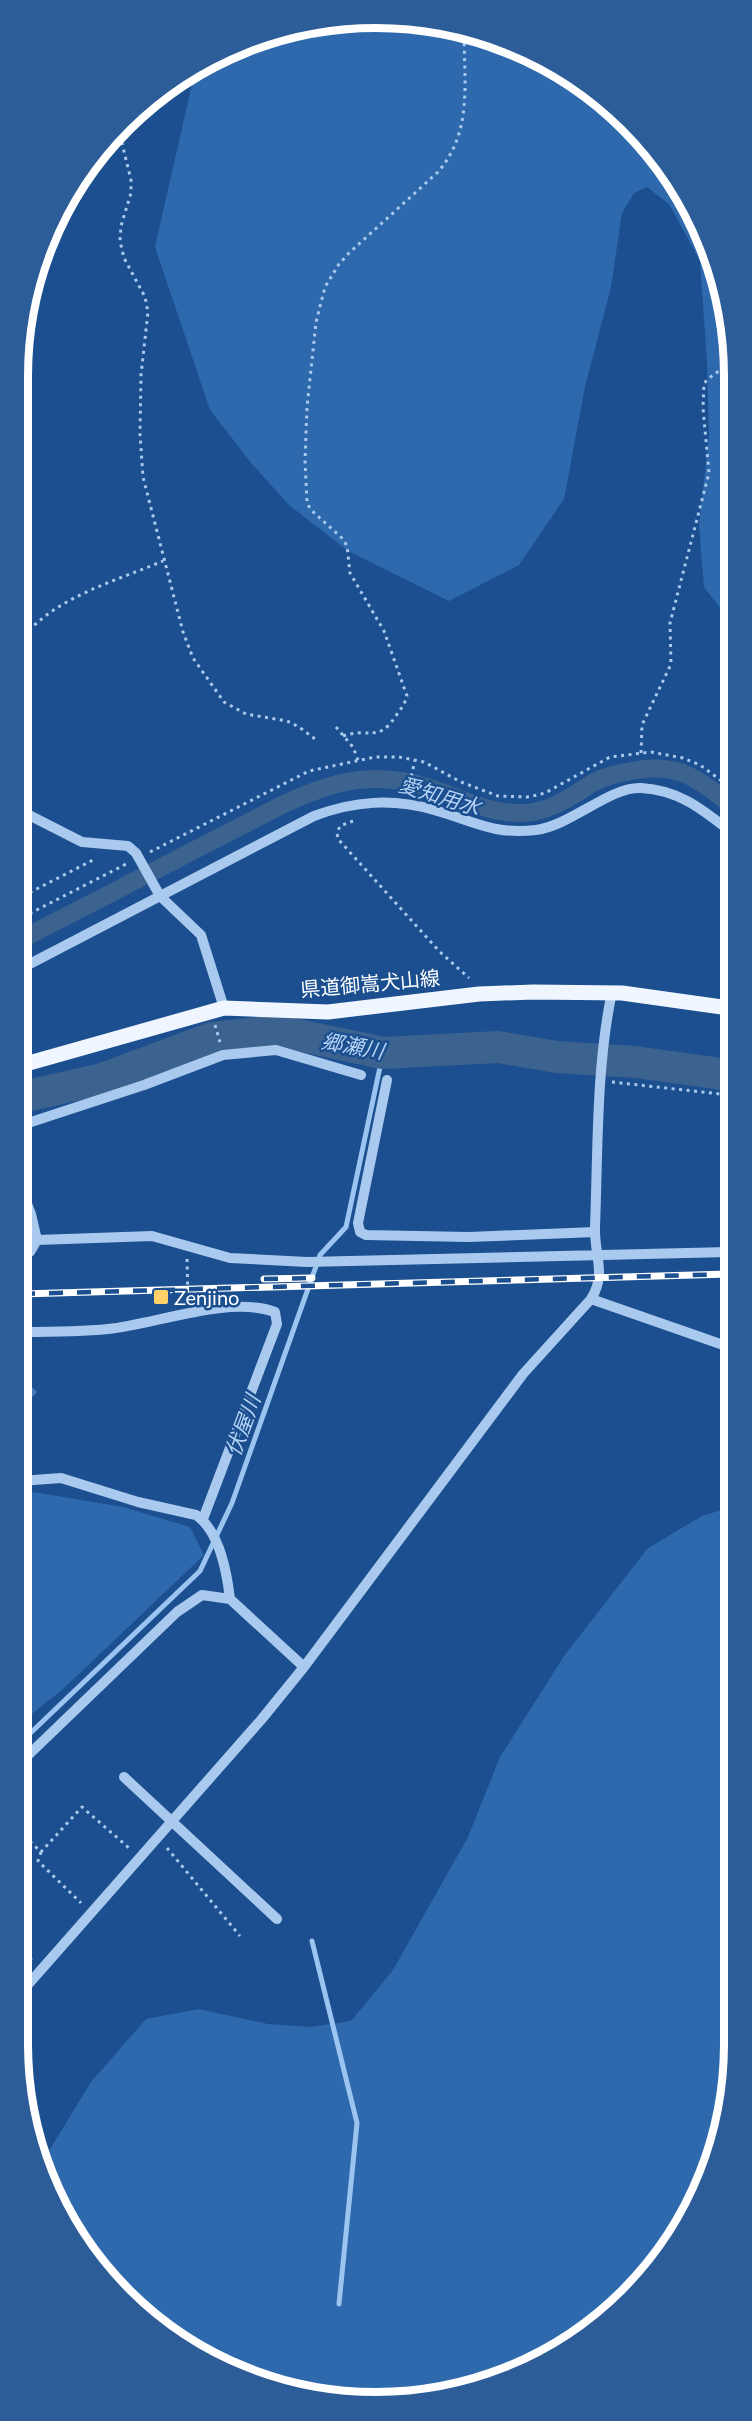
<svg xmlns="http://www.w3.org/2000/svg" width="752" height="2421" viewBox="0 0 752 2421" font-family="Lato,'Noto Sans JP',sans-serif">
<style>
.green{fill:#2e69ad}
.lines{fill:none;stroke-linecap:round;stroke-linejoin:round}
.stream{stroke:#9cc4f0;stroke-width:5}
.canal{stroke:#3c6290;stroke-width:18}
.river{stroke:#3c6290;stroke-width:32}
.building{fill:#4478b7}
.path{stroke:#a9c9ee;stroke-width:3;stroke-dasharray:3 4.5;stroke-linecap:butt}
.minor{stroke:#a9c9ee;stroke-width:10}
.major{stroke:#f0f6ff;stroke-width:15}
.rail-casing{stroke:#fff;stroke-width:7}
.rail{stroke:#1b4f8f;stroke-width:4.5;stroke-dasharray:14;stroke-linecap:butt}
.poi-dot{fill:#ffd166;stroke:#1b4f8f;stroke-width:2}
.labels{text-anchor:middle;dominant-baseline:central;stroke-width:5;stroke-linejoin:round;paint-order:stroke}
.street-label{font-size:20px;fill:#fff;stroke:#1b4f8f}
.poi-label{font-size:20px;fill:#fff;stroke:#1b4f8f;text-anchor:start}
.water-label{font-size:21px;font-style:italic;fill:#b5d3f5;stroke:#1b4f8f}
.rim{fill:none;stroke:#fff;stroke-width:8}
</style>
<rect width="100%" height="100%" fill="#1b4f8f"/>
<!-- green -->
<path class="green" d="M307,25H446L555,66L629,123L697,217L731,329L730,621L704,587L699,525L709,437L707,363L700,261L669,204L647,187L634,193L622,213L611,287L585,387L564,499L519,565L449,601L348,551L289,505L252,464L210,410L155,247L195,71Z
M34,1492L123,1507L190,1527L204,1555L62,1690L19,1724L20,1496Z
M728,1508L727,2115L674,2244L594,2329L469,2391L330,2400L217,2366L107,2281L45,2182L42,2168L44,2159L91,2082L146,2019L199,2009L268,2024L310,2027L351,2021L393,1970L468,1837L500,1757L564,1656L648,1548L702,1516Z"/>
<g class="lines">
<!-- stream -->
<path class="stream" d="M19,1744L200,1571L232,1503L320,1255L346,1227L383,1053
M312,1941L357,2123L339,2304"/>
<!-- canal -->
<path class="canal" d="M22,939L284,804C330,783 365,772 416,784C454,793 479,813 521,813C547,813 567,799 588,786C599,778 613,775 626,772C675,761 693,775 730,804"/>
<!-- river -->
<path class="river" d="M22,1097L102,1079L212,1038L279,1031L383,1053L498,1047L557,1057L635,1062L729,1075"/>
</g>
<!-- building -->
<path class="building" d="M21,1376L37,1392L21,1409Z"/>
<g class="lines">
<!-- path -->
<path class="path" d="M120,135L131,180V193L121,226L120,241L124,258L145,297L148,312L141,375L140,434L143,477L183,632L193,658L224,702L246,714L287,721L299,727L315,739
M723,303L726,329L731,343
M24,636C58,596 116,581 163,561
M336,727L353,747L358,760
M343,736C368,727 378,743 395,717C400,710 405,704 407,696L384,631L350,573L347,546L343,539L310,509L307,502L305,461L307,407L316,322L325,287L339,264L349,253L438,172C473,131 464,83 464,32
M641,753L642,725L671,664L670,623L709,473L703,408L704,383L715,373L731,367
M408,791L415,760
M353,821L340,826L337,833L338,839L439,951L469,978
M150,852L309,771L375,757H399L424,762L461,782L498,796L529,797L545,793L610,757L651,752L683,758L700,765L730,787
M23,896L93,860L92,857
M23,917L128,863
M215,1025L220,1042
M612,1082L729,1095
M187,1259L188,1300
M19,1831L41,1852L82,1807L129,1848
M167,1848L240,1936
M41,1852L38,1861L81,1903
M18,1952L32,1960"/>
<!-- minor -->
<path class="minor" d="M23,812L82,842L128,846L136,853L160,896L201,935L224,1008
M22,968L314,816C354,801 392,798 434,810C474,821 492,835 536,830C570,826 611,786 641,788C679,790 702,809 730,831
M387,1080L358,1223L360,1232L366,1235L469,1237L595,1232
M22,1125L144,1085L223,1055L276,1050L361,1075
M37,1240L152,1236L230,1258L307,1262L729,1252
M21,1252H30L37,1240L31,1214L21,1188
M591,1299L729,1347
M21,1332C50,1332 79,1332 108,1329C156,1324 229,1295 275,1312L277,1324L203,1519
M20,1481L61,1478L138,1502L196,1515C220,1531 227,1573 230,1599
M19,1764L177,1612L202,1595L230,1599L304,1667
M124,1777L277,1919
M18,1996L261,1720L304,1667L523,1374L591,1299C607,1274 594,1255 595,1227C598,1151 596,1067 612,992"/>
<!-- major -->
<path class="major" d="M22,1065L224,1008L328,1012L479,994L533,992L622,993L729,1008"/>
<defs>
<path id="rail" d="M264,1279L312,1278
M21,1294L729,1274"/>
</defs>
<!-- rail casing -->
<use href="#rail" class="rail-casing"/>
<!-- rail -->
<use href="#rail" class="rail"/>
</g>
<!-- markers -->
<rect class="poi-dot" x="153" y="1289" width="16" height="16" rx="3"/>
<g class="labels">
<!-- street labels -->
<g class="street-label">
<text transform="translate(370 983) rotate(-5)">県道御嵩犬山線</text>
</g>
<!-- poi labels -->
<g class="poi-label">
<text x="174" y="1297">Zenjino</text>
</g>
<!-- water labels -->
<g class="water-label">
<text transform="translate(440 795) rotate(17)">愛知用水</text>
<text transform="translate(353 1045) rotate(10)">郷瀬川</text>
<text transform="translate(242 1425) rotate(-70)">伏屋川</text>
</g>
</g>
<!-- crop -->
<path d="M0 0H752V2421H0ZM376 28H376A348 348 0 0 1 724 376V2044A348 348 0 0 1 376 2392H376A348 348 0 0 1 28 2044V376A348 348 0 0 1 376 28Z" fill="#2d5d98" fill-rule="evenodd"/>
<path class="rim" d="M376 28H376A348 348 0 0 1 724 376V2044A348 348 0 0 1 376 2392H376A348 348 0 0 1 28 2044V376A348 348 0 0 1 376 28Z"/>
</svg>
